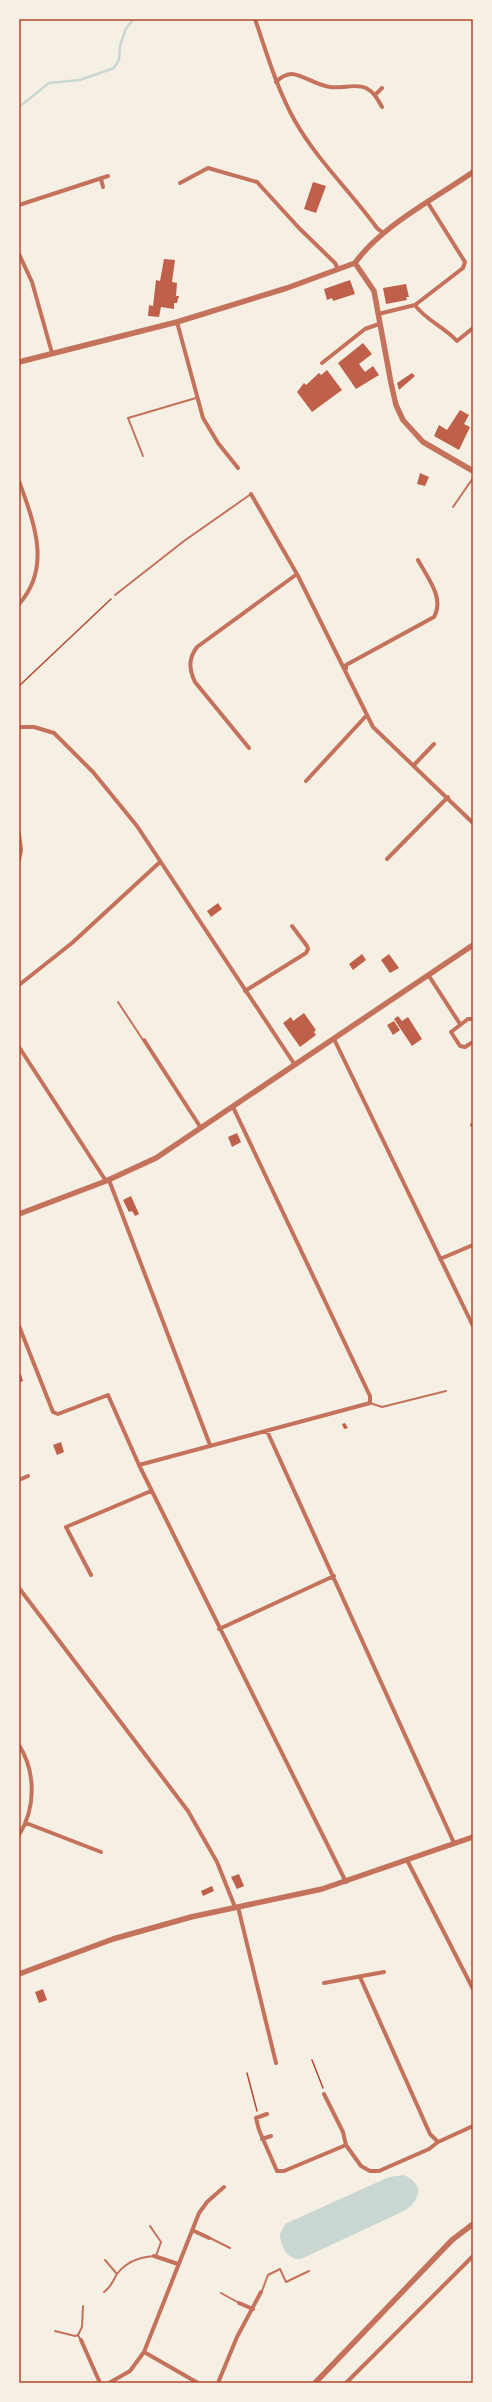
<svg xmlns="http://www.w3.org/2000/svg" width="492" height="2402" viewBox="0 0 492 2402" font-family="Overpass,sans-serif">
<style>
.water{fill:#c9d6d2}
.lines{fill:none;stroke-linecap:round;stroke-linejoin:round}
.stream{stroke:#c9d6d2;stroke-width:2.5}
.building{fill:#bf614a}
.path{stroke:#b5482f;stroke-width:1.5}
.service{stroke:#c5725c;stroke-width:2}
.minor{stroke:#c5725c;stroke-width:4}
.tertiary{stroke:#c5725c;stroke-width:5.5}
.neatline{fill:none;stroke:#b5482f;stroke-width:1.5}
</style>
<rect width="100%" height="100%" fill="#f6efe4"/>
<!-- water -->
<path class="water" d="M404,2175C423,2184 422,2197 406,2210L301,2259C287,2260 280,2246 280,2234L285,2224L389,2177Z"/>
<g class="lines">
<!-- stream -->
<path class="stream" d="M19,107L49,83L80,80L114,68L119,60L120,46L126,28L134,19"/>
</g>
<!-- building -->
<path class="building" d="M313,182L326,186L316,213L304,209Z
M164,259L175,260L172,282L177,283L176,296H179L177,303H174V309L161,307L159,317L148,316L149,305L153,306L156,280L160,281Z
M350,280L355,294L333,301L332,298L327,300L324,289Z
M406,284L409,297H406L407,300L386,304L383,288Z
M363,343L372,354L359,364L365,372L373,366L379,375L356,389L338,363Z
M327,370L342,390L312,412L297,392L304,383L306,385L319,373L321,375Z
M412,373L415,376L399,390L397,383Z
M460,410L469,415L464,424L470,427L459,450L434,436L439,425L447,430Z
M420,473L429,477L425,486L417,484Z
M218,903L222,909L211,917L207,911Z
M362,954L366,960L353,970L349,964Z
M389,954L399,968L390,973L381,960Z
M304,1013L316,1030L314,1032L316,1035L300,1047L283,1023L291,1017L293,1021Z
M398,1016L402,1021L408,1017L422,1039L412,1046L394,1019Z
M394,1021L400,1030L393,1035L387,1025Z
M237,1133L241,1142L232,1147L228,1137Z
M131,1196L139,1214L135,1216L132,1211L129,1212L123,1200Z
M21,1374L23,1381L19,1383V1375Z
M345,1423L348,1428L344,1429L342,1424Z
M61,1442L64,1452L57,1455L53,1445Z
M239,1874L244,1886L237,1889L231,1877Z
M212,1886L214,1891L203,1896L201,1891Z
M43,1989L47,2000L39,2003L35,1992Z"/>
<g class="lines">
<!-- path -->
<path class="path" d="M19,686L111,599
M312,2060L323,2088
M247,2073L257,2111"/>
<!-- service -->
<path class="service" d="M143,456L128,418L196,398
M453,507L473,478
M115,595L184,541L251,494
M118,1002L143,1040
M370,1403L382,1407L446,1391
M150,2226L161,2242L156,2256
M210,2238L230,2248
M105,2260L117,2274
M262,2291L268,2275L280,2269L286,2282L309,2271
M104,2292C112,2286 112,2282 117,2274C126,2262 140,2257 154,2256
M221,2293L239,2303
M55,2331L75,2336L78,2335L80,2339
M78,2335L82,2327L83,2306"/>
<!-- minor -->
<path class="minor" d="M255,19C267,54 277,89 295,121C317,160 351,192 377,228L383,233
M276,82C280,78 286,74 292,74C301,74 318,86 330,87C342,89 355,83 366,88C374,92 378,100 382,107
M375,95L382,88
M101,179L103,187
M180,183L208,168L257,182L299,228L335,263L338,269
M19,205L108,176
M19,254L32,282L52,353
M415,305C425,320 445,327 457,341L473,328
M378,314L415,305L463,268L465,262L428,203
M177,322L203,418L218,443L238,468
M322,363L365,329L379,324
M19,481C34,523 52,567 19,604
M251,494L297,574L373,727L473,823
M346,669V665L434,617C445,598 427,577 418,560
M19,727H34L54,733L93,772L137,826L295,1065
M249,748L195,682C189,669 188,659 197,647L297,574
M414,765L434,744
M306,781L366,716
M19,834L21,850L19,860
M387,859L448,797
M429,976L460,1024
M19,985L72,943L160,862
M245,991L306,953L308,949L307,946L292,926
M473,1019H468L451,1032L460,1046L465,1047L473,1042
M334,1039L473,1326
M144,1040L201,1128
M19,1047L106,1181
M472,1125L473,1124
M109,1180L210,1445
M440,1259L473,1245
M19,1326L53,1412L58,1414L108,1395L139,1465L346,1882
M267,1431L454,1843
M139,1465L370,1403V1396L233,1107
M19,1480L28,1476
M91,1575L66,1527L151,1491
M19,1588L188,1811L217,1862L235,1907
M219,1629L334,1576
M19,1745C36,1772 36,1808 19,1835
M26,1823L101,1852
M407,1860L473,1989
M238,1907L276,2063
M360,1977L430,2134L438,2142
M324,1983L384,1972
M324,2094L343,2132L346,2145L361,2166L370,2171H379L429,2149L438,2142L473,2126
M267,2114L256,2118L259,2130L277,2171H284L346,2145
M262,2139L271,2136
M192,2230L209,2238
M154,2256L178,2264
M239,2303L253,2309
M81,2340L100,2383
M144,2352L198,2383
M109,2383L130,2371L144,2352L199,2213L207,2202L224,2187
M218,2383L237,2337L261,2292
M346,2383L473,2256
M472,2383L473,2382"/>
<!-- tertiary -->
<path class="tertiary" d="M355,263L374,291L391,383L396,405L403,420L423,442L473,471
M355,263C381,226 436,198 473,172
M19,362L177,322L287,288L355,263
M19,1214L106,1181L156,1158L473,945
M19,1974L113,1939L191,1917L322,1889L473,1837
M315,2383L452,2240L473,2224"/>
</g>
<!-- border -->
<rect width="492" height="2402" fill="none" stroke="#f6efe4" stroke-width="40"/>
<rect x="20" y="20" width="452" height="2362" class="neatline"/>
</svg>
